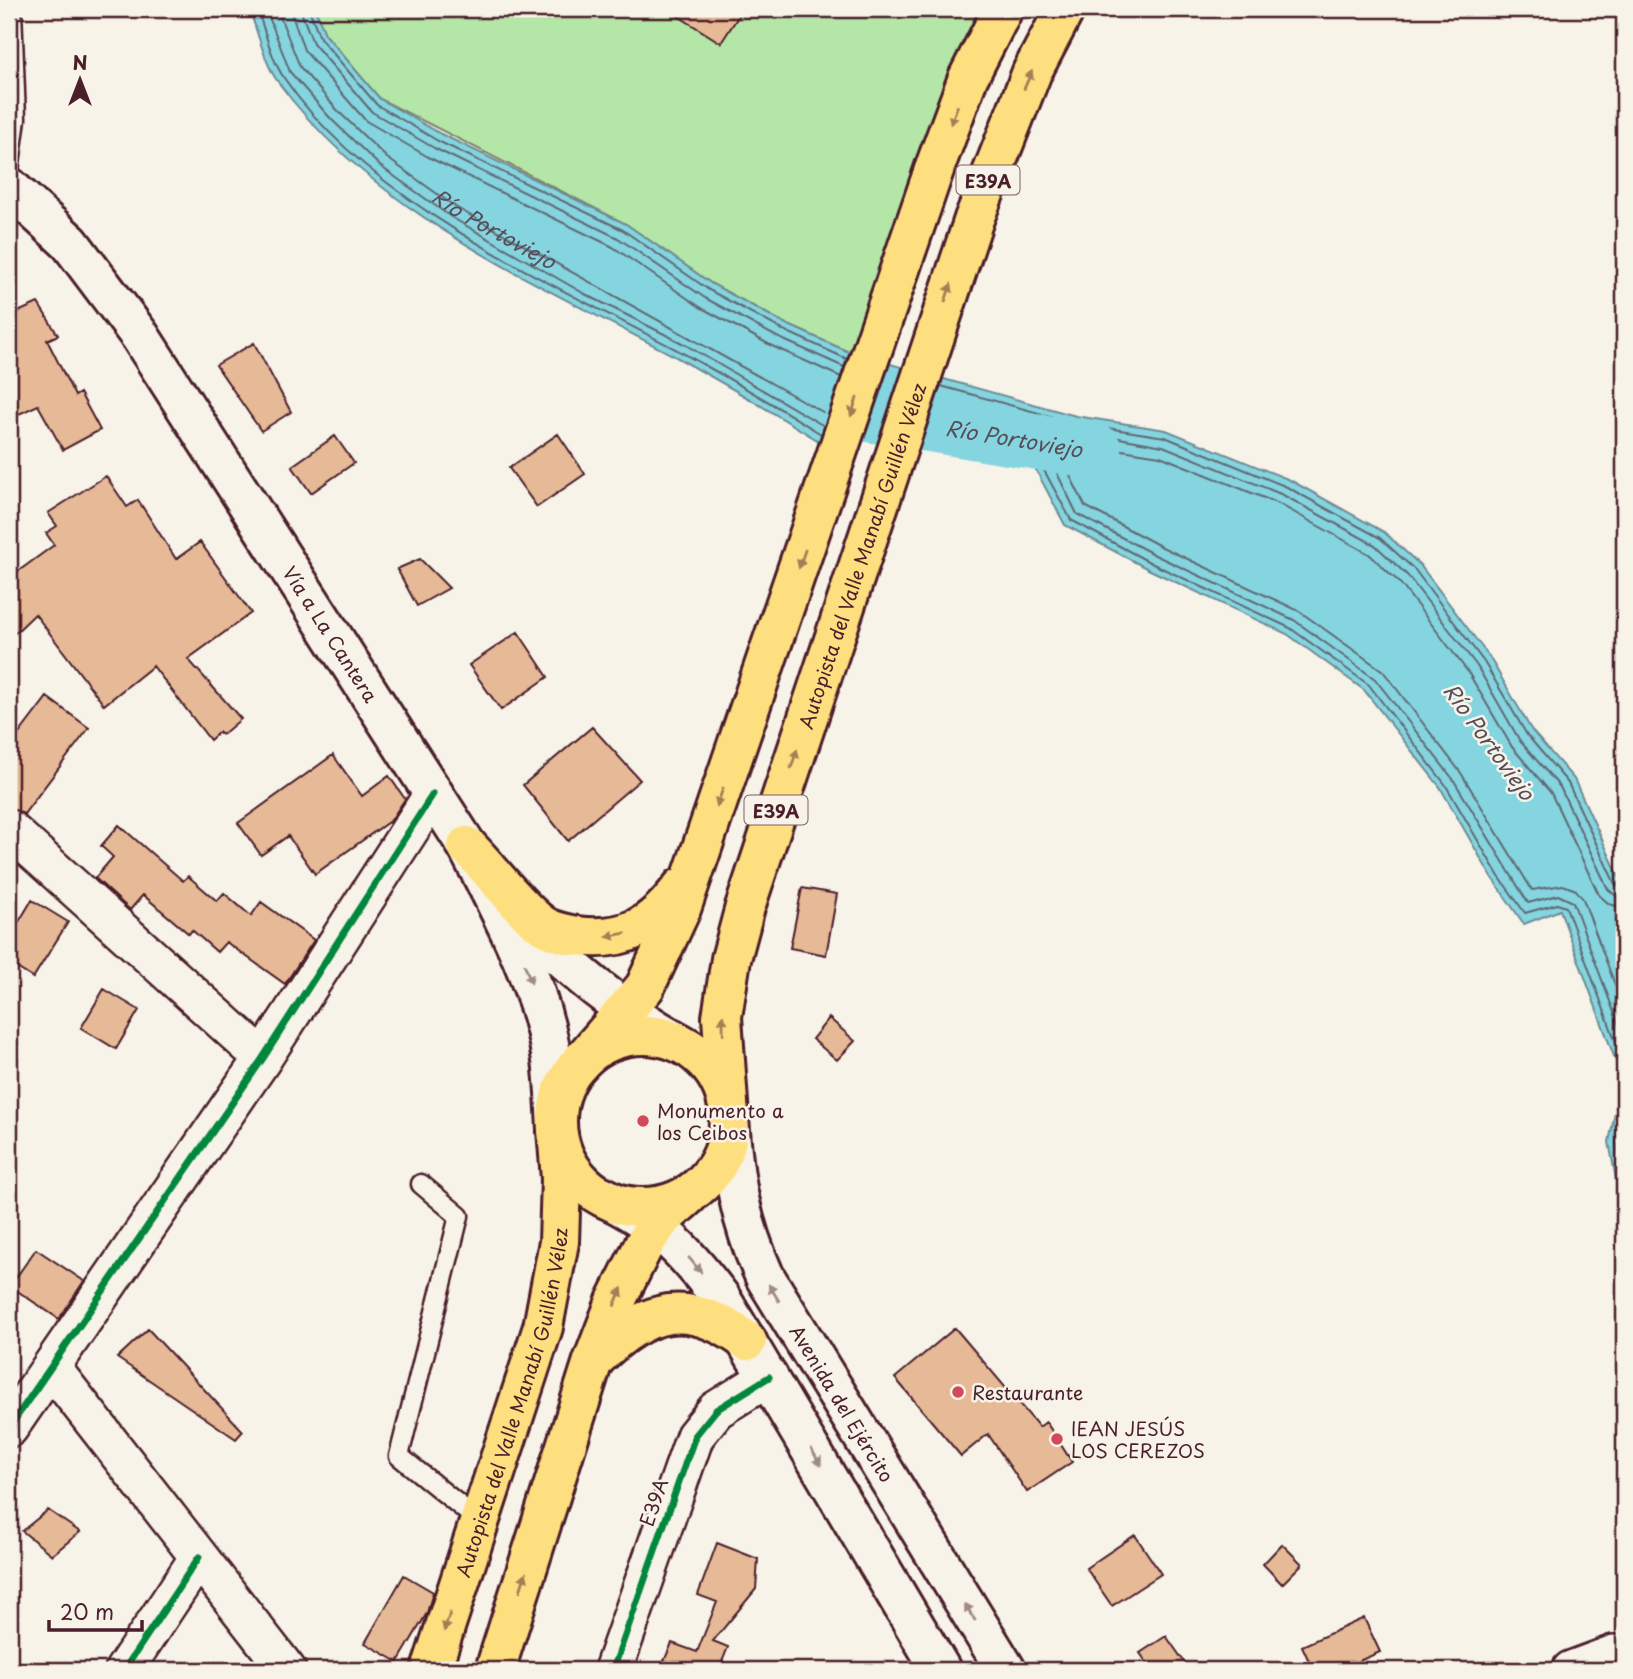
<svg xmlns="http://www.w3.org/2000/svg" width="1633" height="1679" viewBox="0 0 1633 1679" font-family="'Playpen Sans',sans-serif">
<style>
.green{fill:#b3e6a7;stroke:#7e8269;stroke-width:2}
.water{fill:#84d5df;stroke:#6d8c97;stroke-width:2}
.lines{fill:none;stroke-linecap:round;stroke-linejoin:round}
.shore{stroke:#616873;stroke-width:2}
.river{stroke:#84d5df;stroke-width:56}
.building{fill:#e6b997;stroke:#4a1f2b;stroke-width:2}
.lane-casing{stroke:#4a1f2b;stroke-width:23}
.street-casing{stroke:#4a1f2b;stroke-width:42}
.secondary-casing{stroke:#4a1f2b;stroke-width:44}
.primary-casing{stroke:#4a1f2b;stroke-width:44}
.lane{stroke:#f7f3e8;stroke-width:18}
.street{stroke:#f7f3e8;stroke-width:37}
.secondary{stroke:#f7f3e8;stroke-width:38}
.primary{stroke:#fedf80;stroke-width:38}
.cycleway-casing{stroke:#f7f3e8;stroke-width:11}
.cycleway{stroke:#00873e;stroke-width:7}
.oneway{fill:#a47f56}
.oneway2{fill:#a0898a}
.poi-dot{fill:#d1495b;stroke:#f7f3e8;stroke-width:2.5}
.labels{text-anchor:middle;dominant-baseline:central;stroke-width:5;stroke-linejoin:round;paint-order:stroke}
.shield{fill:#f7f3e8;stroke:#7e5f64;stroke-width:2}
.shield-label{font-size:18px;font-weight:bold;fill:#4a1f2b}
.street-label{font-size:19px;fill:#4a1f2b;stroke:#f7f3e8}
.poi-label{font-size:19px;fill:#4a1f2b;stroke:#f7f3e8;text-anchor:start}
.water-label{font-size:21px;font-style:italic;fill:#584c58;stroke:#f7f3e8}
</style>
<rect width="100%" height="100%" fill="#f7f3e8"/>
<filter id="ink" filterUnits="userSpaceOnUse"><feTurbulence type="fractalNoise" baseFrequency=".0143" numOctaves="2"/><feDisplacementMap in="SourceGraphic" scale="14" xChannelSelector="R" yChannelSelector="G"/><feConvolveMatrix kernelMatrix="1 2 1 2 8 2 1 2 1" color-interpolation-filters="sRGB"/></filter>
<g filter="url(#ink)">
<!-- green -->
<path class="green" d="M315,9H982C927,120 890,236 851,353L784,323L712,284L626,224L380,99L325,34Z"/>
<!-- water -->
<path class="water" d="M249,9H315L325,34L380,99L441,134L626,224L712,284L784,323L851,353L1076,416L1166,430L1290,480L1384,532L1420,565L1490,658L1532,731L1574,779L1624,887V1222L1609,1142L1622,1078L1560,910L1524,924L1492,878L1440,787L1364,690L1287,634L1150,570L1065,525L1016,432L949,415L822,443C774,413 725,384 676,357C535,282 376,215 278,82C264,63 258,31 249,9Z"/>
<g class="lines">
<!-- shore -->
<g class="shore">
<path d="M257,9C265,30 271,59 284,78C370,204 548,281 679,351C727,377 775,405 821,434"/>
<path d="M266,9L290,72L331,119L380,166L451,217L583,293L684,344L824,426"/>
<path id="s1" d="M277,9L300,67L339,112L387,158L457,208L828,415"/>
<path d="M290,9L304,50L366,121L430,158L613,247L700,307L772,346L841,377"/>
<path d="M300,9L313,43L372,112L434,148L618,238L705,298L777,337L844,367"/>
<path d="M309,9L320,38L377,105L438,141L623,230L709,290L781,329L847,359"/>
<path d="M941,386L1075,423L1165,437L1287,487L1380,538L1415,570L1484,662L1527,735L1568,783L1615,884L1624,888"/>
<path d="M932,411L951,408L1020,426L1071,520L1153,564L1290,628L1369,685L1445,784L1498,875L1525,913L1557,904L1566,907L1624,1064"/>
<path d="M1624,897L1616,896L1608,889L1560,787L1520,741L1477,666L1408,576L1375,545L1283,495L1163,446L1032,422L1077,514L1157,556L1294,620L1375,679L1453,779L1528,903L1558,895L1573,902L1624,1039"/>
<path d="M1624,908L1609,904L1599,895L1551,793L1512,747L1468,672L1400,583L1369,554L1279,504L1160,456L1052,439L1085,506L1162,547L1299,611L1383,671L1461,773L1532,890L1563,885L1576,890L1583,899L1624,1009"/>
<path d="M1624,1101L1616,1142L1624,1186"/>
</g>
<!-- river -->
<path class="river" id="s2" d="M851,408L863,413L1094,451"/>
</g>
<!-- building -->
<path class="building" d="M667,9H743L721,43Z
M38,303L58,335L47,340L75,396L80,393L100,430L63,450L38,405L17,415L9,400V316Z
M254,343L291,412L261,431L216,365Z
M558,434L585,474L537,507L509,468Z
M335,436L354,463L311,493L292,466Z
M106,476L127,507L138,500L176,559L200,542L251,613L188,659L241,719L222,735L219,732L210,740L153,666L104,705L35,614L9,639V578L54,545L46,533L57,526L48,513Z
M420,559L449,588L417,606L397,569Z
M518,632L548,677L501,710L469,665Z
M47,697L89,728L24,814L9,809V747Z
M592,727L640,780L568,841L523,785Z
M333,755L362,796L389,776L405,799L391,820L315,874L288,836L261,855L238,823Z
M119,825L183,881L188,876L217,901L224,893L251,916L261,902L314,940L285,984L226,942L217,952L192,930L189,934L143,895L130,910L95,878L113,857L101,846Z
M802,888L837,894L826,955L790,948Z
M32,900L68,922L33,978L9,963V938Z
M104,989L139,1010L116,1049L81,1028Z
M829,1018L855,1041L837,1060L812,1039Z
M36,1249L84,1281L59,1319L10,1286Z
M955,1328L1039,1427L1046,1422L1072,1462L1027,1492L988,1434L961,1456L895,1378Z
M148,1329L243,1431L236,1439L117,1358Z
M48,1510L80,1532L52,1555L22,1531Z
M1135,1535L1161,1574L1112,1606L1086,1568Z
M717,1543L758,1559L756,1589L713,1641L728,1647L722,1662L738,1670H660L672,1643L697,1652L717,1602L698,1595Z
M1282,1544L1302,1564L1282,1584L1263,1564Z
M404,1575L433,1592L427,1613L398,1662L365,1643Z
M1364,1618L1380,1652L1338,1670H1313L1302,1646Z
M1166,1636L1190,1670H1152L1140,1653Z"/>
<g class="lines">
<defs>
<path id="lane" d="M9,171L16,119L12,9
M421,1184L459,1216L399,1456L480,1522"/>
<path id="street" d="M9,829L263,1058
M51,1367L287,1670
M9,1428L263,1058L433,794
M124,1670L199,1557
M613,1670L695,1436L716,1410L769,1377
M1571,1670L1614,1654"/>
<g id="secondary">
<path id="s3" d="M9,187L70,243L140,336L467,846C502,914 540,983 552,1060C555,1083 556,1107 557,1130"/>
<path d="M516,912C563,964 617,1009 680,1043"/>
<path id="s4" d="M729,1117C733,1177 740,1222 765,1277L1006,1670"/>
<path d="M602,1196C659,1224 682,1247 720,1297L941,1670"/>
</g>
<g id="primary">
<path d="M467,846C489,868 518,907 541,924C550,931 566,934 577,936C626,942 653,926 682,887"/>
<circle cx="643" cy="1121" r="86"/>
<path d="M577,1066L645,987L681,909L936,164L968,78L1003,9"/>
<path id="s5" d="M729,1117L722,1017L731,959L745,907L974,219L1032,72L1065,9"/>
<path d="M597,1357C646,1308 688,1297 747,1341"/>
<path id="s6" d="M431,1670L543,1327L559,1242L561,1179L557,1130"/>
<path d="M495,1670L593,1361L616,1301L646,1241L663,1218L689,1195"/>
</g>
</defs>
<!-- lane casing -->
<use href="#lane" class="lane-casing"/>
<!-- street casing -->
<use href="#street" class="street-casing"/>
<!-- secondary casing -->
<use href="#secondary" class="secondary-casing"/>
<!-- primary casing -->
<use href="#primary" class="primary-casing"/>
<!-- lane -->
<use href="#lane" class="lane"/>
<!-- street -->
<use href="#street" class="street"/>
<!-- secondary -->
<use href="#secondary" class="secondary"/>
<!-- primary -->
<use href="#primary" class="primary"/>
<defs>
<path id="cycleway" d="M9,1428L263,1058L433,794
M124,1670L199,1557
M613,1670L695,1436L716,1410L769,1377"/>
</defs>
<!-- cycleway casing -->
<use href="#cycleway" class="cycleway-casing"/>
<!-- cycleway -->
<use href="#cycleway" class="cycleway"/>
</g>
<!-- one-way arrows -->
<defs><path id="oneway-solid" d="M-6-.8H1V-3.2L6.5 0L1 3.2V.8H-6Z" transform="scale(1.75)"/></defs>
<g class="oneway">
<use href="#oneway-solid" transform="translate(1028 80) rotate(-66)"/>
<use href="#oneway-solid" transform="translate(954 115) rotate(111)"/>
<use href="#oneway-solid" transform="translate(948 293) rotate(-71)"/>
<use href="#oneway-solid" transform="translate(854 407) rotate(109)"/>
<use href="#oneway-solid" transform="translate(802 559) rotate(109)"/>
<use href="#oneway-solid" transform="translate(794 759) rotate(-72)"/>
<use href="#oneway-solid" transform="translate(720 797) rotate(109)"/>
<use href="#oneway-solid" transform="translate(616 935) rotate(169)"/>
<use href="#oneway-solid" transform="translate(723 1025) rotate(-92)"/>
<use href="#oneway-solid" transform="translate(618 1297) rotate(-67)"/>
<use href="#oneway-solid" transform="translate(523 1582) rotate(-72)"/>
<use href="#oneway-solid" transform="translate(447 1622) rotate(108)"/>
</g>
<g class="oneway2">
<use href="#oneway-solid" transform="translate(528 974) rotate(70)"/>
<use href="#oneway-solid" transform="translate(695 1265) rotate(50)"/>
<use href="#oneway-solid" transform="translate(774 1293) rotate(-122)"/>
<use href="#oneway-solid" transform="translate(816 1457) rotate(60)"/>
<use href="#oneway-solid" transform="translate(970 1612) rotate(-121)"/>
</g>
</g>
<!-- markers -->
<g class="poi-dot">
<circle cx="643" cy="1121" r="7"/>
<circle cx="958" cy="1392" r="7"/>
<circle cx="1057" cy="1439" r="7"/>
</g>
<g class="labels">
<!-- shield labels -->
<g class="shield">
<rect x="956.5" y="165.5" width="63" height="29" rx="5"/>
<rect x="744.5" y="795.5" width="63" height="29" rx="5"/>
</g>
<g class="shield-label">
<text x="988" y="180">E39A</text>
<text x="776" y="810">E39A</text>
</g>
<!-- street labels -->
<g class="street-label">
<text stroke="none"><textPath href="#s5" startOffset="583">Autopista del Valle Manabí Guillén Vélez</textPath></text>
<text stroke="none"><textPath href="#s3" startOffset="553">Vía a La Cantera</textPath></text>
<text stroke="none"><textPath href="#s6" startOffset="280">Autopista del Valle Manabí Guillén Vélez</textPath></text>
<text stroke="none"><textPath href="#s4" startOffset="313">Avenida del Ejército</textPath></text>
<text transform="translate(653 1502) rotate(-71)">E39A</text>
</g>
<!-- poi labels -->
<g class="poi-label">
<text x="657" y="1110">Monumento a<tspan x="657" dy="22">los Ceibos</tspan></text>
<text x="972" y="1392">Restaurante</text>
<text x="1071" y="1428">IEAN JESÚS<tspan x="1071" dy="22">LOS CEREZOS</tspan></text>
</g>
<!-- water labels -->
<g class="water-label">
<text stroke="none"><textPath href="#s1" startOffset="317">Río Portoviejo</textPath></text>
<text stroke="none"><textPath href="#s2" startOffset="166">Río Portoviejo</textPath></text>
<text transform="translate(1490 741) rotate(54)">Río Portoviejo</text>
</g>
</g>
<!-- margin -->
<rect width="1633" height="1679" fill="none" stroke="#f7f3e8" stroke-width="35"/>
<rect x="18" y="18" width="1598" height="1644" fill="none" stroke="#4a1f2b" stroke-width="2.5" filter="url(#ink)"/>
<!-- north arrow -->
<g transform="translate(80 80)" stroke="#f7f3e8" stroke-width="5" paint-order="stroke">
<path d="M0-5L12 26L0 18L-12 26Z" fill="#4a1f2b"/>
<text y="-10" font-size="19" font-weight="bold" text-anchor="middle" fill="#4a1f2b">N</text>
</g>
<!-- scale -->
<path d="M49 1620v10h93v-10" fill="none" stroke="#4a1f2b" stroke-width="3.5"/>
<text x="60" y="1620" font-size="21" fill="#4a1f2b" stroke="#f7f3e8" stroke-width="5" paint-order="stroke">20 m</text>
</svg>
